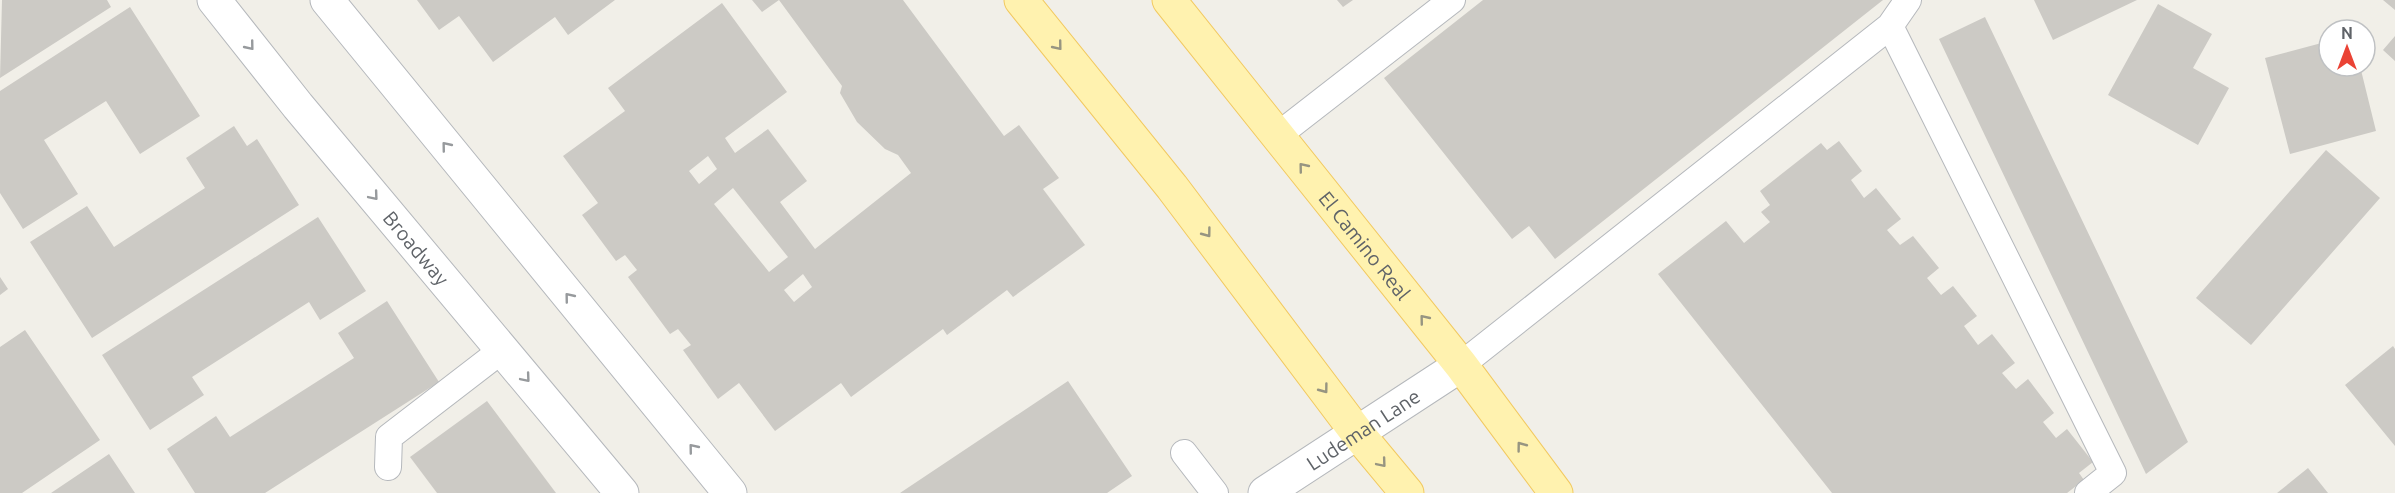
<svg xmlns="http://www.w3.org/2000/svg" width="2395" height="493" viewBox="0 0 2395 493" font-family="Ubuntu,sans-serif">
<style>
.building{fill:#cccac5;fill-rule:evenodd}
.lines{fill:none;stroke-linecap:round;stroke-linejoin:round}
.service-casing{stroke:#b5b8bc;stroke-width:28}
.minor-casing{stroke:#b5b8bc;stroke-width:35}
.tertiary-casing{stroke:#b5b8bc;stroke-width:35}
.primary-casing{stroke:#f2c960;stroke-width:35}
.service{stroke:#fff;stroke-width:26}
.minor{stroke:#fff;stroke-width:33}
.tertiary{stroke:#fff;stroke-width:33}
.primary{stroke:#fff2af;stroke-width:33}
.oneway{stroke:#979a9d}
.oneway2{stroke:#979581}
.labels{text-anchor:middle;dominant-baseline:central;stroke-width:5;stroke-linejoin:round;paint-order:stroke}
.street-label{font-size:20px;fill:#5f6368;stroke:#fff}
</style>
<rect width="100%" height="100%" fill="#f1efe8"/>
<!-- building -->
<path class="building" d="M2,0H107L111,7L0,78Z
M417,0H615L568,35L555,17L493,62L459,16L439,30Z
M752,0H903L1004,136L1019,125L1059,178L1043,189L1085,245L1013,297L1007,290L947,335L943,329L851,397L841,383L775,431L739,383L718,399L683,350L691,345L678,329L670,334L628,277L637,270L625,255L616,261L582,215L598,203L563,156L625,111L608,88L722,3L787,92L725,138L735,153L768,129L807,181L780,202L815,249L911,173L898,155L885,149L857,122L840,93L842,86L779,0L762,12ZM708,156L717,169L699,184L689,171ZM733,188L788,257L769,272L714,204ZM803,274L812,287L794,302L784,290Z
M1337,0H1353L1343,7Z
M1483,0H1883L1555,259L1529,226L1512,239L1384,78Z
M2034,0H2137L2053,40Z
M2383,0H2395V10Z
M2158,4L2212,34L2193,68L2229,88L2198,145L2108,95Z
M130,7L200,116L140,154L106,101L44,140L78,194L23,229L0,193V91Z
M1985,17L2188,442L2146,474L1939,39Z
M2395,36V61L2383,50Z
M2329,41V66H2360L2376,131L2290,154L2265,58Z
M234,126L247,146L257,139L299,205L92,338L30,242L87,206L114,247L205,188L186,158Z
M1839,141L1862,171L1851,180L1864,198L1876,188L1901,219L1887,230L1900,245L1913,236L1939,268L1927,278L1941,295L1953,286L1977,316L1964,326L1978,345L1992,334L2015,363L2002,373L2016,389L2028,379L2054,413L2043,422L2056,438L2067,429L2093,462L2079,473L2084,480L2067,493H1832L1658,274L1726,221L1744,243L1770,222L1761,212L1770,205L1760,191L1821,143L1827,150Z
M2326,150L2380,198L2251,345L2196,298Z
M318,217L366,291L320,320L309,302L192,377L204,395L150,430L102,355Z
M0,277L8,289L0,295Z
M387,301L439,382L265,493H195L167,449L216,416L230,437L354,358L338,333Z
M25,330L100,440L22,493H0V347Z
M2393,346L2395,349V446L2345,385Z
M1068,381L1132,476L1107,493H900Z
M487,401L556,493H437L410,457Z
M109,454L135,493H51Z
M2308,468L2328,493H2277Z"/>
<g class="lines">
<defs>
<path id="service" d="M1908,0L1890,26L2113,473L2088,493
M1277,136L1452,0
M1461,365L1890,26
M1184,453L1215,493
M388,467L389,437L502,350"/>
<g id="minor">
<path id="s1" d="M1265,493L1461,365"/>
</g>
<g id="tertiary">
<path id="s2" d="M214,0L298,106L622,493"/>
<path d="M327,0L730,493"/>
</g>
<g id="primary">
<path d="M1021,0L1172,187L1358,434L1407,493"/>
<path id="s3" d="M1169,0L1461,365L1556,493"/>
</g>
</defs>
<!-- service casing -->
<use href="#service" class="service-casing"/>
<!-- minor casing -->
<use href="#minor" class="minor-casing"/>
<!-- tertiary casing -->
<use href="#tertiary" class="tertiary-casing"/>
<!-- primary casing -->
<use href="#primary" class="primary-casing"/>
<!-- service -->
<use href="#service" class="service"/>
<!-- minor -->
<use href="#minor" class="minor"/>
<!-- tertiary -->
<use href="#tertiary" class="tertiary"/>
<!-- primary -->
<use href="#primary" class="primary"/>
</g>
<!-- one-way arrows -->
<defs><path id="oneway-chevron" d="M-2-3.5L2.5 0L-2 3.5" fill="none" stroke-width="1.6" stroke-linecap="round" stroke-linejoin="round" transform="scale(1.5)"/></defs>
<g class="oneway">
<use href="#oneway-chevron" transform="translate(250 46) rotate(51)"/>
<use href="#oneway-chevron" transform="translate(446 146) rotate(-129)"/>
<use href="#oneway-chevron" transform="translate(374 196) rotate(50)"/>
<use href="#oneway-chevron" transform="translate(569 297) rotate(-129)"/>
<use href="#oneway-chevron" transform="translate(526 378) rotate(50)"/>
<use href="#oneway-chevron" transform="translate(693 448) rotate(-129)"/>
</g>
<g class="oneway2">
<use href="#oneway-chevron" transform="translate(1058 46) rotate(51)"/>
<use href="#oneway-chevron" transform="translate(1303 167) rotate(-129)"/>
<use href="#oneway-chevron" transform="translate(1207 233) rotate(53)"/>
<use href="#oneway-chevron" transform="translate(1424 319) rotate(-129)"/>
<use href="#oneway-chevron" transform="translate(1324 389) rotate(53)"/>
<use href="#oneway-chevron" transform="translate(1521 446) rotate(-127)"/>
<use href="#oneway-chevron" transform="translate(1382 463) rotate(50)"/>
</g>
<g class="labels">
<!-- street labels -->
<g class="street-label">
<text stroke="none"><textPath href="#s3" startOffset="314">El Camino Real</textPath></text>
<text stroke="none"><textPath href="#s2" startOffset="320">Broadway</textPath></text>
<text stroke="none"><textPath href="#s1" startOffset="117">Ludeman Lane</textPath></text>
</g>
</g>
<!-- north arrow -->
<g transform="translate(2347 48)"><circle r="28" fill="#ffffff" stroke="#bfc1c3" stroke-width="1.5"/>
<path d="M0-4.5L10 22L0 15L-10 22Z" fill="#ea4335"/>
<text y="-9" font-size="16" font-weight="bold" text-anchor="middle" fill="#5f6368">N</text>
</g>
</svg>
